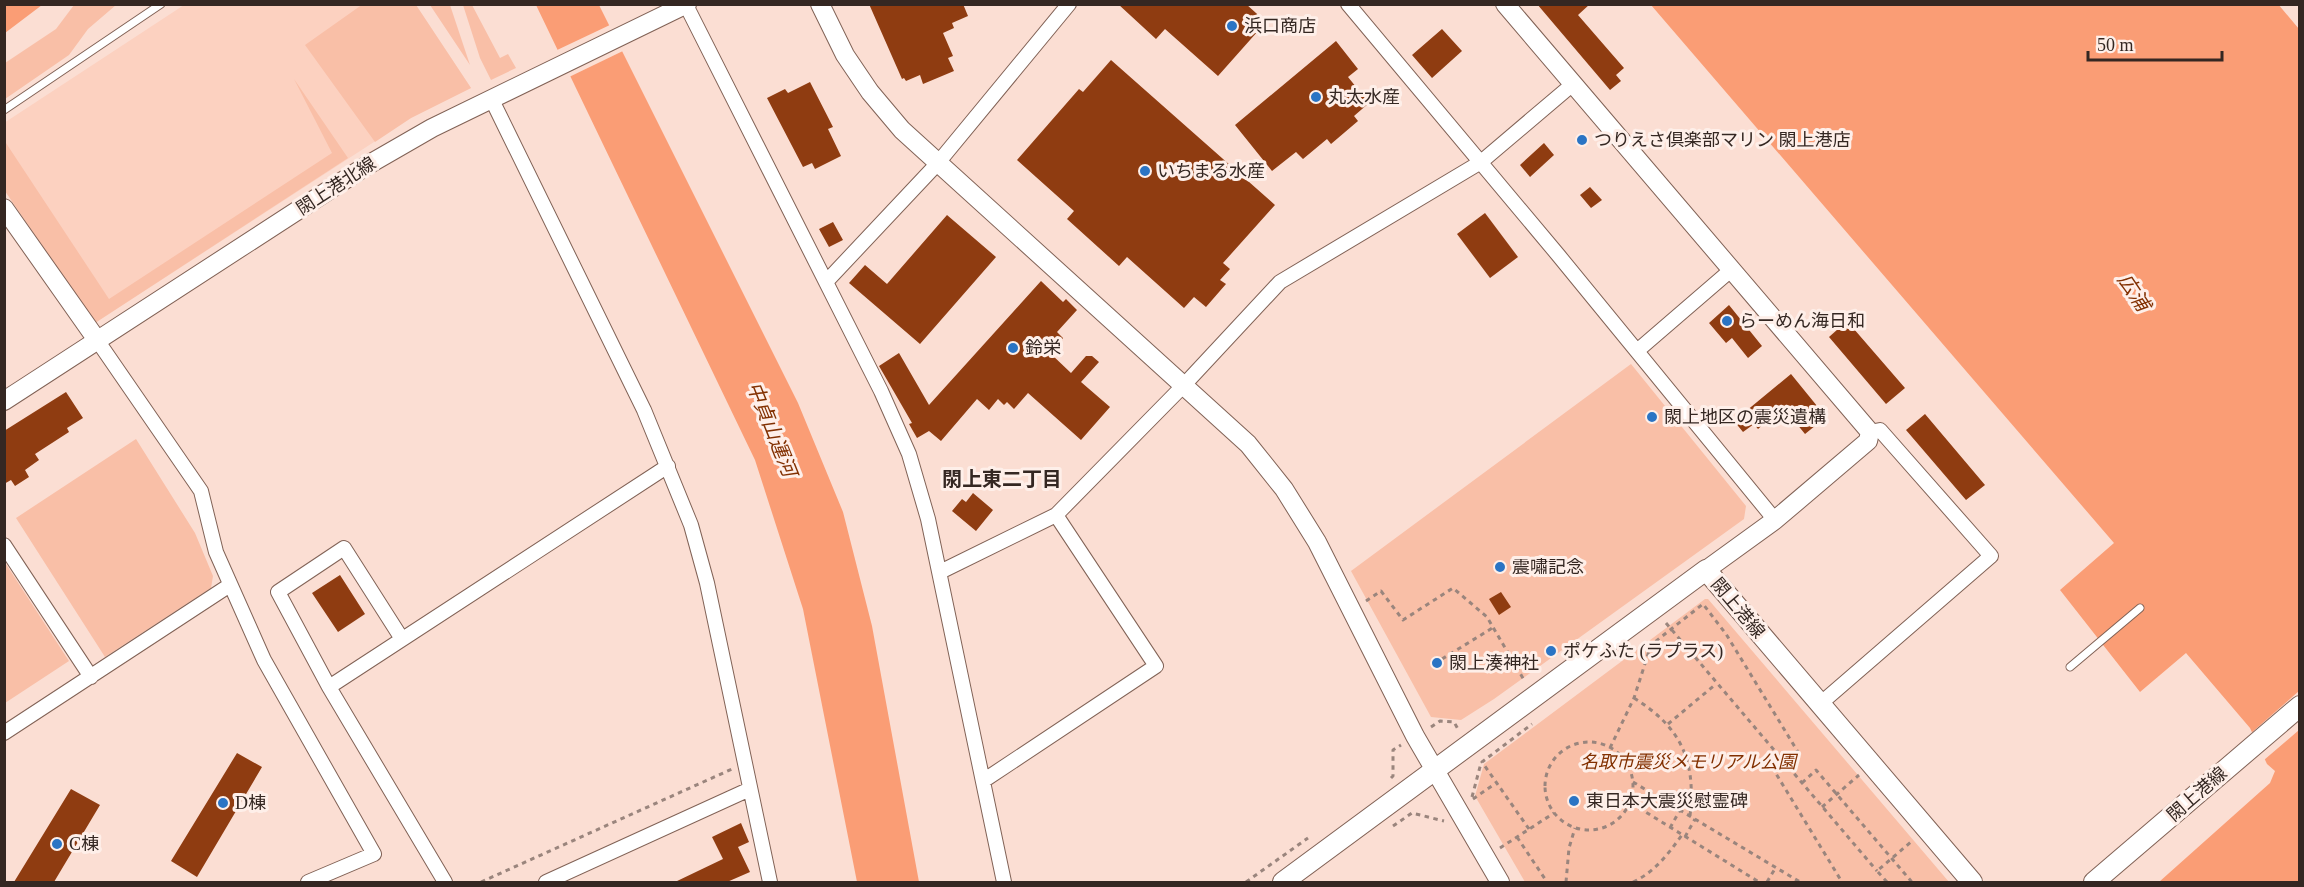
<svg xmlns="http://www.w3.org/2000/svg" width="2304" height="887" viewBox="0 0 2304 887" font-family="'Times New Roman','Noto Sans JP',serif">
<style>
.built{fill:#fcd1c0}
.green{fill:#f9bfa7}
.water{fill:#fa9d75}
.pier{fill:#fbded3}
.building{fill:#8f3c11}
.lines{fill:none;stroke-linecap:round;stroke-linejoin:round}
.service-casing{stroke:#816256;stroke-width:9}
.minor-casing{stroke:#816256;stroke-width:16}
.tertiary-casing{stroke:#816256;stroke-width:20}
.secondary-casing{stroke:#816256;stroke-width:22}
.path{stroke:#9a857d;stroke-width:3;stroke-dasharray:4.5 4.5;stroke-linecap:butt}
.service{stroke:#fff;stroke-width:7}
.minor{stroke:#fff;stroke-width:14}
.tertiary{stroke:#fff;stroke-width:18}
.secondary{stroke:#fff;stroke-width:20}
.poi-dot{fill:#2a74c4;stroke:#feefe9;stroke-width:2}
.labels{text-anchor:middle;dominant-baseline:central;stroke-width:6;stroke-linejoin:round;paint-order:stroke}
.poi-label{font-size:18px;fill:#342722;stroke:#feefe9;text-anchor:start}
.street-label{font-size:18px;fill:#342722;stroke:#feefe9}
.park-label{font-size:18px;font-style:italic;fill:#823001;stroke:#feefe9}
.water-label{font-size:20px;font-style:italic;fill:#823001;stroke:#feefe9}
.neighbourhood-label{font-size:20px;font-weight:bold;fill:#342722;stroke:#feefe9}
</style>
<rect width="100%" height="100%" fill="#fbded3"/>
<!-- built -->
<path class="built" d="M184,5H416L471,88L411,118L95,323L5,191L4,123Z"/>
<!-- green -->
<path class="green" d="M363,4L416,5L471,88L411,118L375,142L305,45Z
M74,5H116L88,29L69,55L5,99V63L56,29Z
M430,5H450L470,65Z
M463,5H472L500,58L508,54L516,68L491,80L480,58Z
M294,79L348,158L95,323L5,191L4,140L109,299L332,153Z
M1631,364L1746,506L1744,519L1494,699L1461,720L1431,717L1351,571Z
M136,439L195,533L213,576L211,588L105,657L16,518Z
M4,561L69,661L5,703H4Z
M1705,599H1708L1949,882H1525L1475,796L1484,764Z"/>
<!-- water -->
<path class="water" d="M5,4H42V5L5,33Z
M2278,4L2299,29V882H2159L2270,783L2275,771L2267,764L2250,728L2186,653L2140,692L2060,590L2114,543L1651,5Z
M536,5H599L798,403L843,512L872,626L919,882H857L803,609L755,460Z"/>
<!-- pier -->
<path class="pier" d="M612,24L625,50L567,78L555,51Z
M2299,691V730L2264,760L2250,734Z"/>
<!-- building -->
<path class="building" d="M869,4H963L968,16L952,23L954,28L943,33L953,56L948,58L954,71L923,84L920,75L906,81L904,78L902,79Z
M1118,4H1246L1266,22L1218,76L1165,29L1156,39Z
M1537,4H1590L1578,15L1624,68L1616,75L1621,81L1610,90Z
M1442,29L1462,51L1432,78L1412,55Z
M1336,41L1358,69L1348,77L1369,103L1354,116L1358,121L1331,144L1327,139L1303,159L1296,152L1272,171L1235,125Z
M1111,60L1275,205L1223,263L1230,269L1220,280L1226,284L1206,307L1194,297L1184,308L1127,257L1119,266L1067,219L1074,211L1017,160L1079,89L1083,92Z
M810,82L833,127L828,129L841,156L815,169L812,163L803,167L767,98L785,89L788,93Z
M1544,143L1554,155L1530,177L1520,165Z
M1590,187L1602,200L1591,208L1580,195Z
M1485,213L1518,257L1490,278L1457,234Z
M947,215L996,257L920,344L849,283L865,265L887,284Z
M833,222L843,240L829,247L819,229Z
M1041,281L1063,302L1066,299L1077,310L1057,332L1063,338L1050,353L1071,373L1086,356H1092L1099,362L1081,382L1110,407L1081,440L1028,393L1014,409L1007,402L1004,405L998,399L989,410L977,399L941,441L929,431L917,438L909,424L912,423L879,366L899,353L929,405Z
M1729,305L1762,346L1748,358L1732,338L1726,343L1709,323Z
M1847,321L1905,388L1886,404L1829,337Z
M1791,374L1826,417L1805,434L1783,407L1758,429L1754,424L1743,432L1734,421Z
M66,392L83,418L67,428L69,432L35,454L39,460L25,470L29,477L15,486L11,480L4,484V431Z
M1925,414L1985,485L1966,500L1906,430Z
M973,493L993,510L976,531L952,511L962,499L966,502Z
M340,575L365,614L338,632L312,593Z
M1501,592L1511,607L1499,615L1489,599Z
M237,753L262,767L197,877L171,861Z
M71,789L100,805L54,882H14Z
M741,823L749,842L738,847L750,872L727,882H675L723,859L712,837Z"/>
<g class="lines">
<defs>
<path id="service" d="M4,110L161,4
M2070,667L2140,608"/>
<path id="minor" d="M1348,4L1559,256L1775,520
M686,5L881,391L909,454L928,519L1004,882
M491,98L644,410L691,525L707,583L770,882
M826,282L937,164L1069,4
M97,340L201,491L216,552L264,660L374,854L308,882
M1637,351L1731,270
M4,545L91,677
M940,572L1056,515L1184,385L1280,282L1481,162L1573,84
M329,687L278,592L344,548L402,639
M1820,704L1991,556L1880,430L1870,432
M4,733L230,585
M983,781L1156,666L1056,515
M445,882L329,687L668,466
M546,882L750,789"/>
<path id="tertiary" d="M820,4L845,55L870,92L902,130L1248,444L1284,489L1317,542L1415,736L1500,882
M1505,4L1870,432L1868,441L1775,520L1706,570
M4,208L97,340
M4,401L366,166L432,128L687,4"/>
<path id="secondary" d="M1283,882L1706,570L1972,882
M2094,882L2300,706"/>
</defs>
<!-- service casing -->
<use href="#service" class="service-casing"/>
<!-- minor casing -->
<use href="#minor" class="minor-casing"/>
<!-- tertiary casing -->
<use href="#tertiary" class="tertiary-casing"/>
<!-- secondary casing -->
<use href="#secondary" class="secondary-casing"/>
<!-- path -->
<path class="path" d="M1366,601L1381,591L1403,620L1453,588L1487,617L1524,680
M1666,623L1877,871
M1442,659L1494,627
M1634,698C1682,728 1696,761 1690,816
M1668,724L1716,684
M1431,727L1440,721L1454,722L1459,731
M1545 786a44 44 0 1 1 88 0a44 44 0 1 1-88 0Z
M1610,748L1634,698L1651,645L1703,604L1726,634L1798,752L1775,772L1842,882
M1391,778L1393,776V750L1401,745
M1633,782L1800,882
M1802,783L1816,770L1911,881L1910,882
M1472,797L1481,763
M1473,799L1496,783
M1631,803L1759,882
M1822,807L1859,775
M1393,826L1412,813L1444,821
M1670,828L1680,810
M1529,829L1482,762L1532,724
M1517,837L1547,882
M1685,837L1695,819
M1500,848L1554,813
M481,882L732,769
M1246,882L1308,838
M1566,882L1569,848L1575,828
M1633,882C1655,872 1668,854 1682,835
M1767,882L1776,867
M1887,882L1877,871L1912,841"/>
<!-- service -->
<use href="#service" class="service"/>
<!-- minor -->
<use href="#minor" class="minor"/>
<!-- tertiary -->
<use href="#tertiary" class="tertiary"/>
<!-- secondary -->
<use href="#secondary" class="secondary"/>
</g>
<!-- markers -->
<g class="poi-dot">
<circle cx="1232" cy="26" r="6"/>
<circle cx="1316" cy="97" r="6"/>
<circle cx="1582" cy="140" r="6"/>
<circle cx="1145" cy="171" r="6"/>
<circle cx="1727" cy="321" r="6"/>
<circle cx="1013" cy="348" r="6"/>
<circle cx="1652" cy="417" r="6"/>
<circle cx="1500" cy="567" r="6"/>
<circle cx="1551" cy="651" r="6"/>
<circle cx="1437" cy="663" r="6"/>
<circle cx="1574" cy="801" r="6"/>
<circle cx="223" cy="803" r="6"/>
<circle cx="57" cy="844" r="6"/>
</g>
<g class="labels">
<!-- poi labels -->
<g class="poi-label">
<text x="1244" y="26">浜口商店</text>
<text x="1328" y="97">丸太水産</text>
<text x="1594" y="140">つりえさ倶楽部マリン 閖上港店</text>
<text x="1157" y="171">いちまる水産</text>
<text x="1739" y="321">らーめん海日和</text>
<text x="1025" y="348">鈴栄</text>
<text x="1664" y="417">閖上地区の震災遺構</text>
<text x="1512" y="567">震嘯記念</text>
<text x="1563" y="651">ポケふた (ラプラス)</text>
<text x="1449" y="663">閖上湊神社</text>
<text x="1586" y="801">東日本大震災慰霊碑</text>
<text x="235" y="803">D棟</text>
<text x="69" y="844">C棟</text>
</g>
<!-- street labels -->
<g class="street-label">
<text transform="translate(336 186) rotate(-33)">閖上港北線</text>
<text transform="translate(1738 608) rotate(50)">閖上港線</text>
<text transform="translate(2197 794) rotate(-41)">閖上港線</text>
</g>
<!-- park labels -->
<g class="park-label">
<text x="1688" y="762">名取市震災メモリアル公園</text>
</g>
<!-- water labels -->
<g class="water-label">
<text transform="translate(2134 292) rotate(56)">広浦</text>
<text transform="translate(772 429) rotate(68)">中貞山運河</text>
</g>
<!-- neighbourhood labels -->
<g class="neighbourhood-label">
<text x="1002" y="479">閖上東二丁目</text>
</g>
</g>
<!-- border -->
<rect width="2304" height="887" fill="none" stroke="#342722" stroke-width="12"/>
<!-- scale -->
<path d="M2088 51v9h134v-9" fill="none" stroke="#342722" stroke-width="3"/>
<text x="2097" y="51" font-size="18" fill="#342722" stroke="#feefe9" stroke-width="4.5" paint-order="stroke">50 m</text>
</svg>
